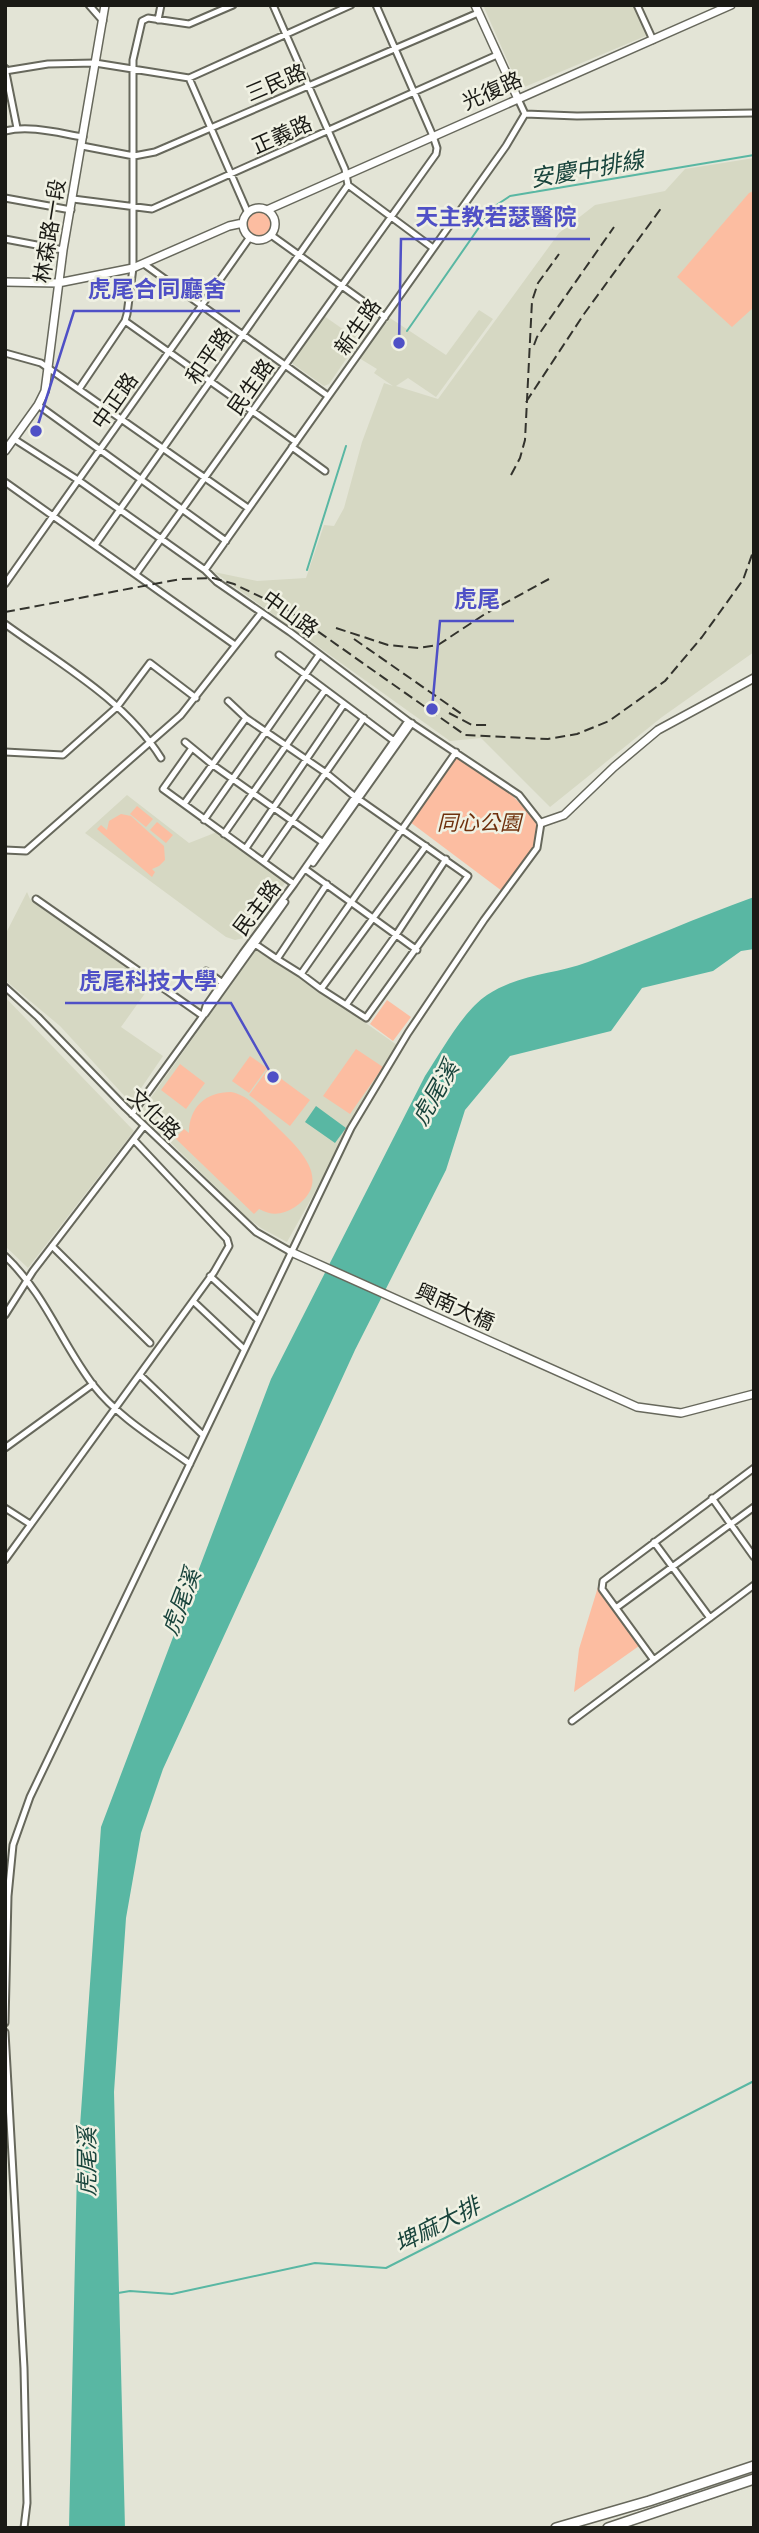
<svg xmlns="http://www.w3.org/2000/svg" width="759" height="2533" viewBox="0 0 759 2533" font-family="'Libre Baskerville','Noto Sans TC',serif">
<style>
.built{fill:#d6d8c3}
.green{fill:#fcbda1}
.water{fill:#59b7a3}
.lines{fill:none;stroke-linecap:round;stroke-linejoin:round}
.stream{stroke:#59b7a3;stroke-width:2}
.street-casing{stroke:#67685c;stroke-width:9}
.secondary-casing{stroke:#67685c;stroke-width:10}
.highway-casing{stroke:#67685c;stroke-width:12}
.street{stroke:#fff;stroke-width:5}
.secondary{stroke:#fff;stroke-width:7}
.highway{stroke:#fff;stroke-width:9}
.rail{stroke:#33332d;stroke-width:2;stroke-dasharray:10 5;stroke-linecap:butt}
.labels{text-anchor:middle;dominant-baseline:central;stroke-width:5;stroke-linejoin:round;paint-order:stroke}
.street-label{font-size:21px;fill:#1a1a15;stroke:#f0f1e3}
.park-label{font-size:21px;font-style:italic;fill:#6e300d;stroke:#f0f1e3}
.water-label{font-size:23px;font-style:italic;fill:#19443c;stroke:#f0f1e3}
.leader{fill:none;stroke:#4f50c6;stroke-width:2.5}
.callout-dot{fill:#4f50c6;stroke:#f0f1e3;stroke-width:2.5}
.callout-label{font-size:23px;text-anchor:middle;font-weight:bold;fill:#4f50c6;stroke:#f0f1e3;stroke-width:5;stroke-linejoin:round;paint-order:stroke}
</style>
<rect width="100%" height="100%" fill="#e3e4d6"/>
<!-- built -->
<path class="built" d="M483,5H635L648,35L522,88L519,87Z
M754,158V652L662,717L550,807L481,738L450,741L214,572L257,581L306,578L324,525L334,526L344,508L362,442L384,383L393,386L374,373L377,369L359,358L390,318L446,355L479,310L493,319L436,397L408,378L396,386L438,399L559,233L595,205L665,191L685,169Z
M361,303L374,312L375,317L329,384L324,386L293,364L292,359L324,316L347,332L360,316L354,312Z
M127,795L189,843L217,832L273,870L285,883L244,938L235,940L226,937L85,833Z
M27,892L30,899L151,985L121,1027L163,1056L131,1103L60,1026L5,980V935Z
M257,947L397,1045L287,1242L261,1228L246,1217L146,1118L143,1109Z
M5,997L134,1131L28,1268L5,1246Z"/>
<!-- green -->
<path class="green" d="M754,191V307L732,327L677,277L749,193Z
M247 224a12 12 0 1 1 24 0a12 12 0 1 1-24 0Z
M455,756L511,794L538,823L535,847L502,891L410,822Z
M137,806L153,819L146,827L130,814Z
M121,814L131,816L164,846L165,860L159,866L152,869L155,872L152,877L97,829L101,825L107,830L109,821Z
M157,822L173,835L166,843L150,830Z
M387,1000L411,1017L393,1041L370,1024Z
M356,1049L383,1067L350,1114L323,1096Z
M250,1056L267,1068L249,1093L232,1081Z
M180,1064L205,1083L186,1109L161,1090Z
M268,1069L310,1100L290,1126L249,1095Z
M231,1092C249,1095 261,1112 274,1124C295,1145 336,1179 295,1207C282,1215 272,1216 259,1209L254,1214L175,1138L184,1129L189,1133C189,1107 206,1092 231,1092Z
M598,1587L639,1646L574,1692L579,1649Z"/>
<!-- water -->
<path class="water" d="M754,897V949L741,951L713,971L642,988L611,1031L510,1056L465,1110L446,1170L355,1350L163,1769L141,1833L126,1918L114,2092L125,2528H69L77,2169L101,1827L271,1379L425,1076C441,1052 463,1011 487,995C521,973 553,975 588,962C644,941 698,917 754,897Z
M316,1106L346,1128L335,1143L305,1122Z"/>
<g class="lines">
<!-- stream -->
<path class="stream" d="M407,331L487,216L495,206L510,196L754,155
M307,570L346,446
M118,2293L130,2291L172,2294L315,2263L386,2268L754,2081"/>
<defs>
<path id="street" d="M89,5L103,21
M273,5L345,169L348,185L433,248
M637,5L653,40
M158,20L161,5
M5,68L17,128
M5,71L48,64L95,63L189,78L351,5
M189,78L248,213
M525,114L577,116L754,113
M5,131C30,125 58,133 83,137
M82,146L134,156L155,152L478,13
M5,198L71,210
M73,199L152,209L497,55
M271,235L385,317
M5,239L63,250
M144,264L328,396
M125,321L296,442
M5,353L41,363L248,508
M79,389L125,321L127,314L133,268V60L142,21L148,18L189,24L233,5
M38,405L226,541
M292,447L325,471
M5,482L235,645
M95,545L348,185
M205,570L506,146L525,114L518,99
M136,574L436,154L437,148L433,136L376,5
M5,584L250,237
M5,624C60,664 124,699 161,758
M279,655L394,741
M228,701L246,718L326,773L354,796L468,876L366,1018L346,1005
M185,742L213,765L322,842
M192,748L163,789L294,884
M5,752L63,755L117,707L150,663L196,698
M184,804L246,718
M204,820L319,655
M224,834L325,690
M246,848L344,704
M5,850L26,851L181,715L261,613
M264,861L364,718
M313,863L412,723
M305,869L417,950
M36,899L203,1016
M252,942L277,959L327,884
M277,959L301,974L456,752
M206,971L224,984
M301,974L321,989L426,846
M5,987L38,1017L125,1107L256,1232L291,1252
M321,989L346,1005L396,935L446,859
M205,1014L285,902
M132,1114L203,1016L206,1006L243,953L294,884L408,721
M52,1246L150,1343
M5,1256C46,1295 61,1343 94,1386C119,1418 157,1440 190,1464
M210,1276L258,1320
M193,1301L244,1349
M5,1315L33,1271L144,1126
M140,1375L203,1435
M5,1448L93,1384
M712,1498L754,1557
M5,1508L30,1524
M654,1542L710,1618
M5,1560L214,1272L229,1246L227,1239L134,1140
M616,1608L754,1507
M653,1659L602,1589L603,1581L754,1468
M572,1721L754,1585
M5,2023L8,1896L13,1845L30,1797L351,1128L408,1033L484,920L537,848L541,823L519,795L408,721L290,632L217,582L205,570L78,480L14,439
M5,2032L24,2368L27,2503L24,2528"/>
<path id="secondary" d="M475,5L518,99
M243 224a16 16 0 1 1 32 0a16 16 0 1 1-32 0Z
M267,210L731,5
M5,282L58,283L133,268L229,226L243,223
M5,451L38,405L45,391L63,250L105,5
M541,823L564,815L614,767L658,730L754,678
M291,1252L637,1407L681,1413L754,1394"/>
<path id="highway" d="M556,2528L649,2501L754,2466
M608,2528L754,2479"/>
</defs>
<!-- street casing -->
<use href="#street" class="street-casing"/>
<!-- secondary casing -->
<use href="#secondary" class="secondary-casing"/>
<!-- highway casing -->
<use href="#highway" class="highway-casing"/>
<!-- street -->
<use href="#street" class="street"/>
<!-- secondary -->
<use href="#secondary" class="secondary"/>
<!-- highway -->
<use href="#highway" class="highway"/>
<!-- rail -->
<path class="rail" d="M534,345L537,337L614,227
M526,402L584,314L662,207
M511,475L520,458L525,440L532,301L538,283L559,254
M5,612L181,579L213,578L234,584L286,609L465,735L548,739L577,734L609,721L665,681L702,637L743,580L754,549
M336,628L388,645L419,648L438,645L485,614L549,579
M354,639L463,715
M449,713L472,725H489"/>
</g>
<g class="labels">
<!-- street labels -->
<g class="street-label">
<text transform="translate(276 83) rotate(-23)">三民路</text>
<text transform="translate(492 91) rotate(-24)">光復路</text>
<text transform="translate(282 135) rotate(-24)">正義路</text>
<text transform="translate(50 231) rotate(-81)">林森路一段</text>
<text transform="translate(358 327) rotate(-55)">新生路</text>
<text transform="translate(209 356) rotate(-55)">和平路</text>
<text transform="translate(251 387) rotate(-55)">民生路</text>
<text transform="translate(115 401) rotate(-55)">中正路</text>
<text transform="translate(290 614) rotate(36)">中山路</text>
<text transform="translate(257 908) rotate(-53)">民主路</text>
<text transform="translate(154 1114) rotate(44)">文化路</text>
<text transform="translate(455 1307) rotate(24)">興南大橋</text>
</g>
<!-- park labels -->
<g class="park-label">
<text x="479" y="823">同心公園</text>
</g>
<!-- water labels -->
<g class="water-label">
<text transform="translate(587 169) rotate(-10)">安慶中排線</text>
<text transform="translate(435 1093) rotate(-60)">虎尾溪</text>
<text transform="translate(181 1602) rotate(-69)">虎尾溪</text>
<text transform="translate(87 2162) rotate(-90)">虎尾溪</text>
<text transform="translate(437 2225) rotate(-27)">埤麻大排</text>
</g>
</g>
<!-- callouts -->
<path class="leader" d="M399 343L401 239H590M36 431L74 311H240M432 709L440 621H514M273 1077L231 1003H65"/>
<g class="callout-dot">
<circle cx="399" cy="343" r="7"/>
<circle cx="36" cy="431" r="7"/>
<circle cx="432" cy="709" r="7"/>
<circle cx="273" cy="1077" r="7"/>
</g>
<g class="callout-label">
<text x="496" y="225">天主教若瑟醫院</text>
<text x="157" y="297">虎尾合同廳舍</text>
<text x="477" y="607">虎尾</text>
<text x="148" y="989">虎尾科技大學</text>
</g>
<!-- border -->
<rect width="759" height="2533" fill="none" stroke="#1a1a15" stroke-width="14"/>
</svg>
